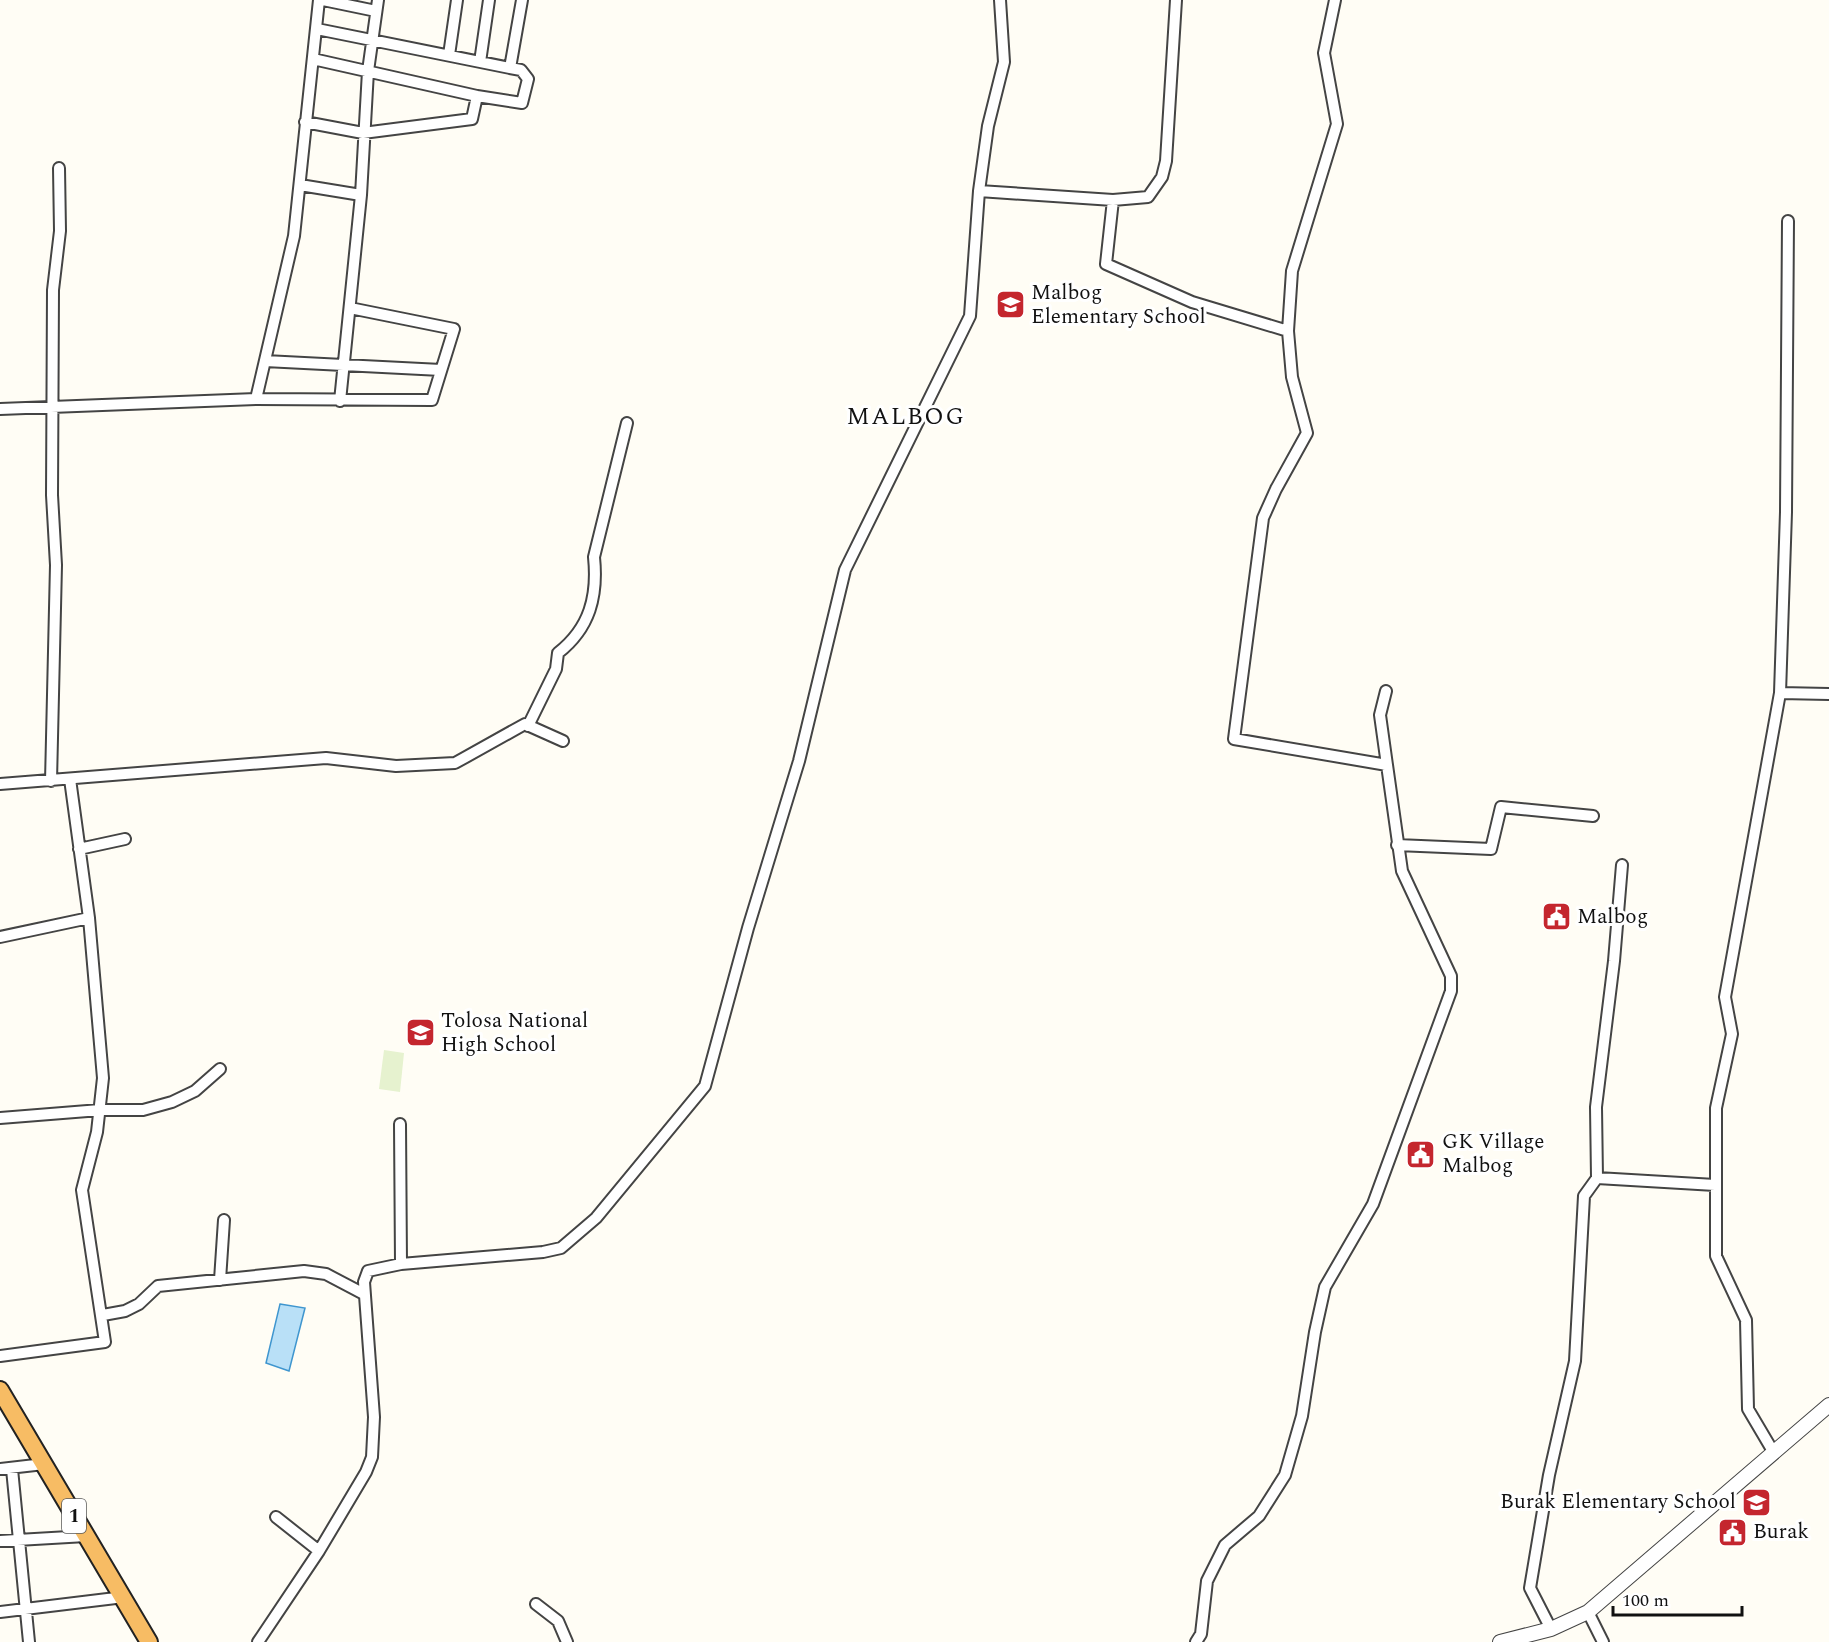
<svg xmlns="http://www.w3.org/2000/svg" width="1829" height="1642" viewBox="0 0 1829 1642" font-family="Spectral,serif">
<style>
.pitch{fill:#e6f2cf}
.water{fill:#b9e0f7;stroke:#3f96cf;stroke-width:1.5}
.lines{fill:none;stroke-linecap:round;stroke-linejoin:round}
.minor-casing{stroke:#444;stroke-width:14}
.tertiary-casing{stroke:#444;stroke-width:16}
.trunk-casing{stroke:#222;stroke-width:20}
.minor{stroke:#fff;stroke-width:10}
.tertiary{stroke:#fff;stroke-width:14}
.trunk{stroke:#f7bc64;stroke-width:16}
.labels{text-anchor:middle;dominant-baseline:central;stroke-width:6;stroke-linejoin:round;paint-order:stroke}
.shield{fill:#fff;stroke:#585858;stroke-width:1.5}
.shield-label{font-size:20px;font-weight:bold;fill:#111}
.poi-label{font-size:21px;fill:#111;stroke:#fff;text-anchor:start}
.quarter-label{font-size:24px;letter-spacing:1.5px;fill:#111;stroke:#fff}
</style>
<rect width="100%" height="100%" fill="#fffdf5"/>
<!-- pitch -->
<path class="pitch" d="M384,1050L404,1053L400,1092L379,1089Z"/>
<!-- water -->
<path class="water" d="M280,1304L305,1308L289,1371L266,1363Z"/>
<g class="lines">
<defs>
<path id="minor" d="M323,0L376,11
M317,29L510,68L522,0
M449,55L457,0
M480,62L489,0
M477,96L522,103L528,79L521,70L510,68
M305,122L363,133L472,119L477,96L313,59
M300,185L361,195
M979,191L1113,200L1148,197L1162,177L1166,161L1176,0
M1113,200L1106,264L1192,302L1288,331L1292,377L1307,433L1276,489L1263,518L1234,739L1387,765L1402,871L1451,976V991L1373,1204L1325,1287L1315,1332L1302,1416L1285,1475L1259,1516L1225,1545L1207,1581L1201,1634L1196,1642
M1288,331L1292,271L1337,124L1324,53L1335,0
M265,361L441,370
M256,399L294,236L319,0
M340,401L361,195L368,71L378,0
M0,409L256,399L432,400L454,329L350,308
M1386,691L1380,715L1387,765
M1780,693L1829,694
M528,726L556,669L558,653C590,628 598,596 594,557L627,423
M51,781L56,565L52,495L53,290L60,231L59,168
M0,784L326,758L396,766L455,763L525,724L563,741
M1397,845L1491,849L1501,807L1593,816
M79,849L125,839
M1622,865L1614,961L1596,1107L1597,1178L1715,1185
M0,937L89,918
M0,1118L100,1110H143L172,1102L195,1091L220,1069
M400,1124L401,1264
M220,1280L224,1220
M103,1315L125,1311L139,1304L158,1286L304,1271L326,1274L364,1294
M0,1356L105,1342L82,1190L97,1132L103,1078L89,918L70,779
M1774,1453L1748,1409L1746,1320L1716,1256V1108L1732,1034L1725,997L1780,693L1786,512L1788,221
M0,1469L44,1464
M12,1469L29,1642
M276,1517L319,1551
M0,1541L86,1536
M536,1604L558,1621L567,1642
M0,1612L124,1597
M1588,1612L1603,1642
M1551,1629L1530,1588L1549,1475L1575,1361L1584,1196L1597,1178
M258,1642L319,1551L366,1472L372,1457L374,1417L364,1282L368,1271L401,1264L543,1252L561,1248L596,1218L705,1086L748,928L799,761L845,570L970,316L979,191L988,126L1004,62L1000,0"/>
<path id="tertiary" d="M1500,1642L1551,1629L1588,1612L1829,1405"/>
<path id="trunk" d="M0,1390L149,1642"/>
</defs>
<!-- minor casing -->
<use href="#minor" class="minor-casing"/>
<!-- tertiary casing -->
<use href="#tertiary" class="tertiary-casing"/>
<!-- trunk casing -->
<use href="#trunk" class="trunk-casing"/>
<!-- minor -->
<use href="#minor" class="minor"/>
<!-- tertiary -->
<use href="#tertiary" class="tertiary"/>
<!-- trunk -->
<use href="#trunk" class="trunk"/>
</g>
<!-- icons -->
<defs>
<symbol id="school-square" viewBox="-11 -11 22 22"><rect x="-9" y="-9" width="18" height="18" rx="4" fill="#c4262e" stroke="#fff"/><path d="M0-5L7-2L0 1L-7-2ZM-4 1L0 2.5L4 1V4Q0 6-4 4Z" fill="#fff"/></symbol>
<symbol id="civic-square" viewBox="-11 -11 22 22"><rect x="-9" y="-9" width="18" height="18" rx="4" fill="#c4262e" stroke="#fff"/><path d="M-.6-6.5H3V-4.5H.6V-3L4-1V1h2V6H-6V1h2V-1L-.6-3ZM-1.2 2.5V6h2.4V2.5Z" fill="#fff"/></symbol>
</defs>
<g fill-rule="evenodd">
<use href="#school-square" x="994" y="288" width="33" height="33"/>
<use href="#civic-square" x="1540" y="900" width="33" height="33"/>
<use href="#school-square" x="404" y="1016" width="33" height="33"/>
<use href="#civic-square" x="1404" y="1138" width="33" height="33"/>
<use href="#school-square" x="1740" y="1486" width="33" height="33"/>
<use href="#civic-square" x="1716" y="1516" width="33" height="33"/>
</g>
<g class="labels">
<!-- shield labels -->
<rect class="shield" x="62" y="1499" width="24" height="34" rx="4.5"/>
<g class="shield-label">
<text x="74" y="1516">1</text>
</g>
<!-- poi labels -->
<g class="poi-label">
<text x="1031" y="293">Malbog<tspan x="1031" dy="24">Elementary School</tspan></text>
<text x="1577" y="917">Malbog</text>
<text x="441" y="1021">Tolosa National<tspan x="441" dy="24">High School</tspan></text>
<text x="1442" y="1142">GK Village<tspan x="1442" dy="24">Malbog</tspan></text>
<text x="1736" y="1502" text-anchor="end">Burak Elementary School</text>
<text x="1753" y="1532">Burak</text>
</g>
<!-- quarter labels -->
<g class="quarter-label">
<text x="906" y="417">MALBOG</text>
</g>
</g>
<!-- scale -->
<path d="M1613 1606v9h129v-9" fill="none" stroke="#111111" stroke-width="3"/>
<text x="1622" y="1606" font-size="18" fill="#111111" stroke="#ffffff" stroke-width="4.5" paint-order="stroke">100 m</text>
</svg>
